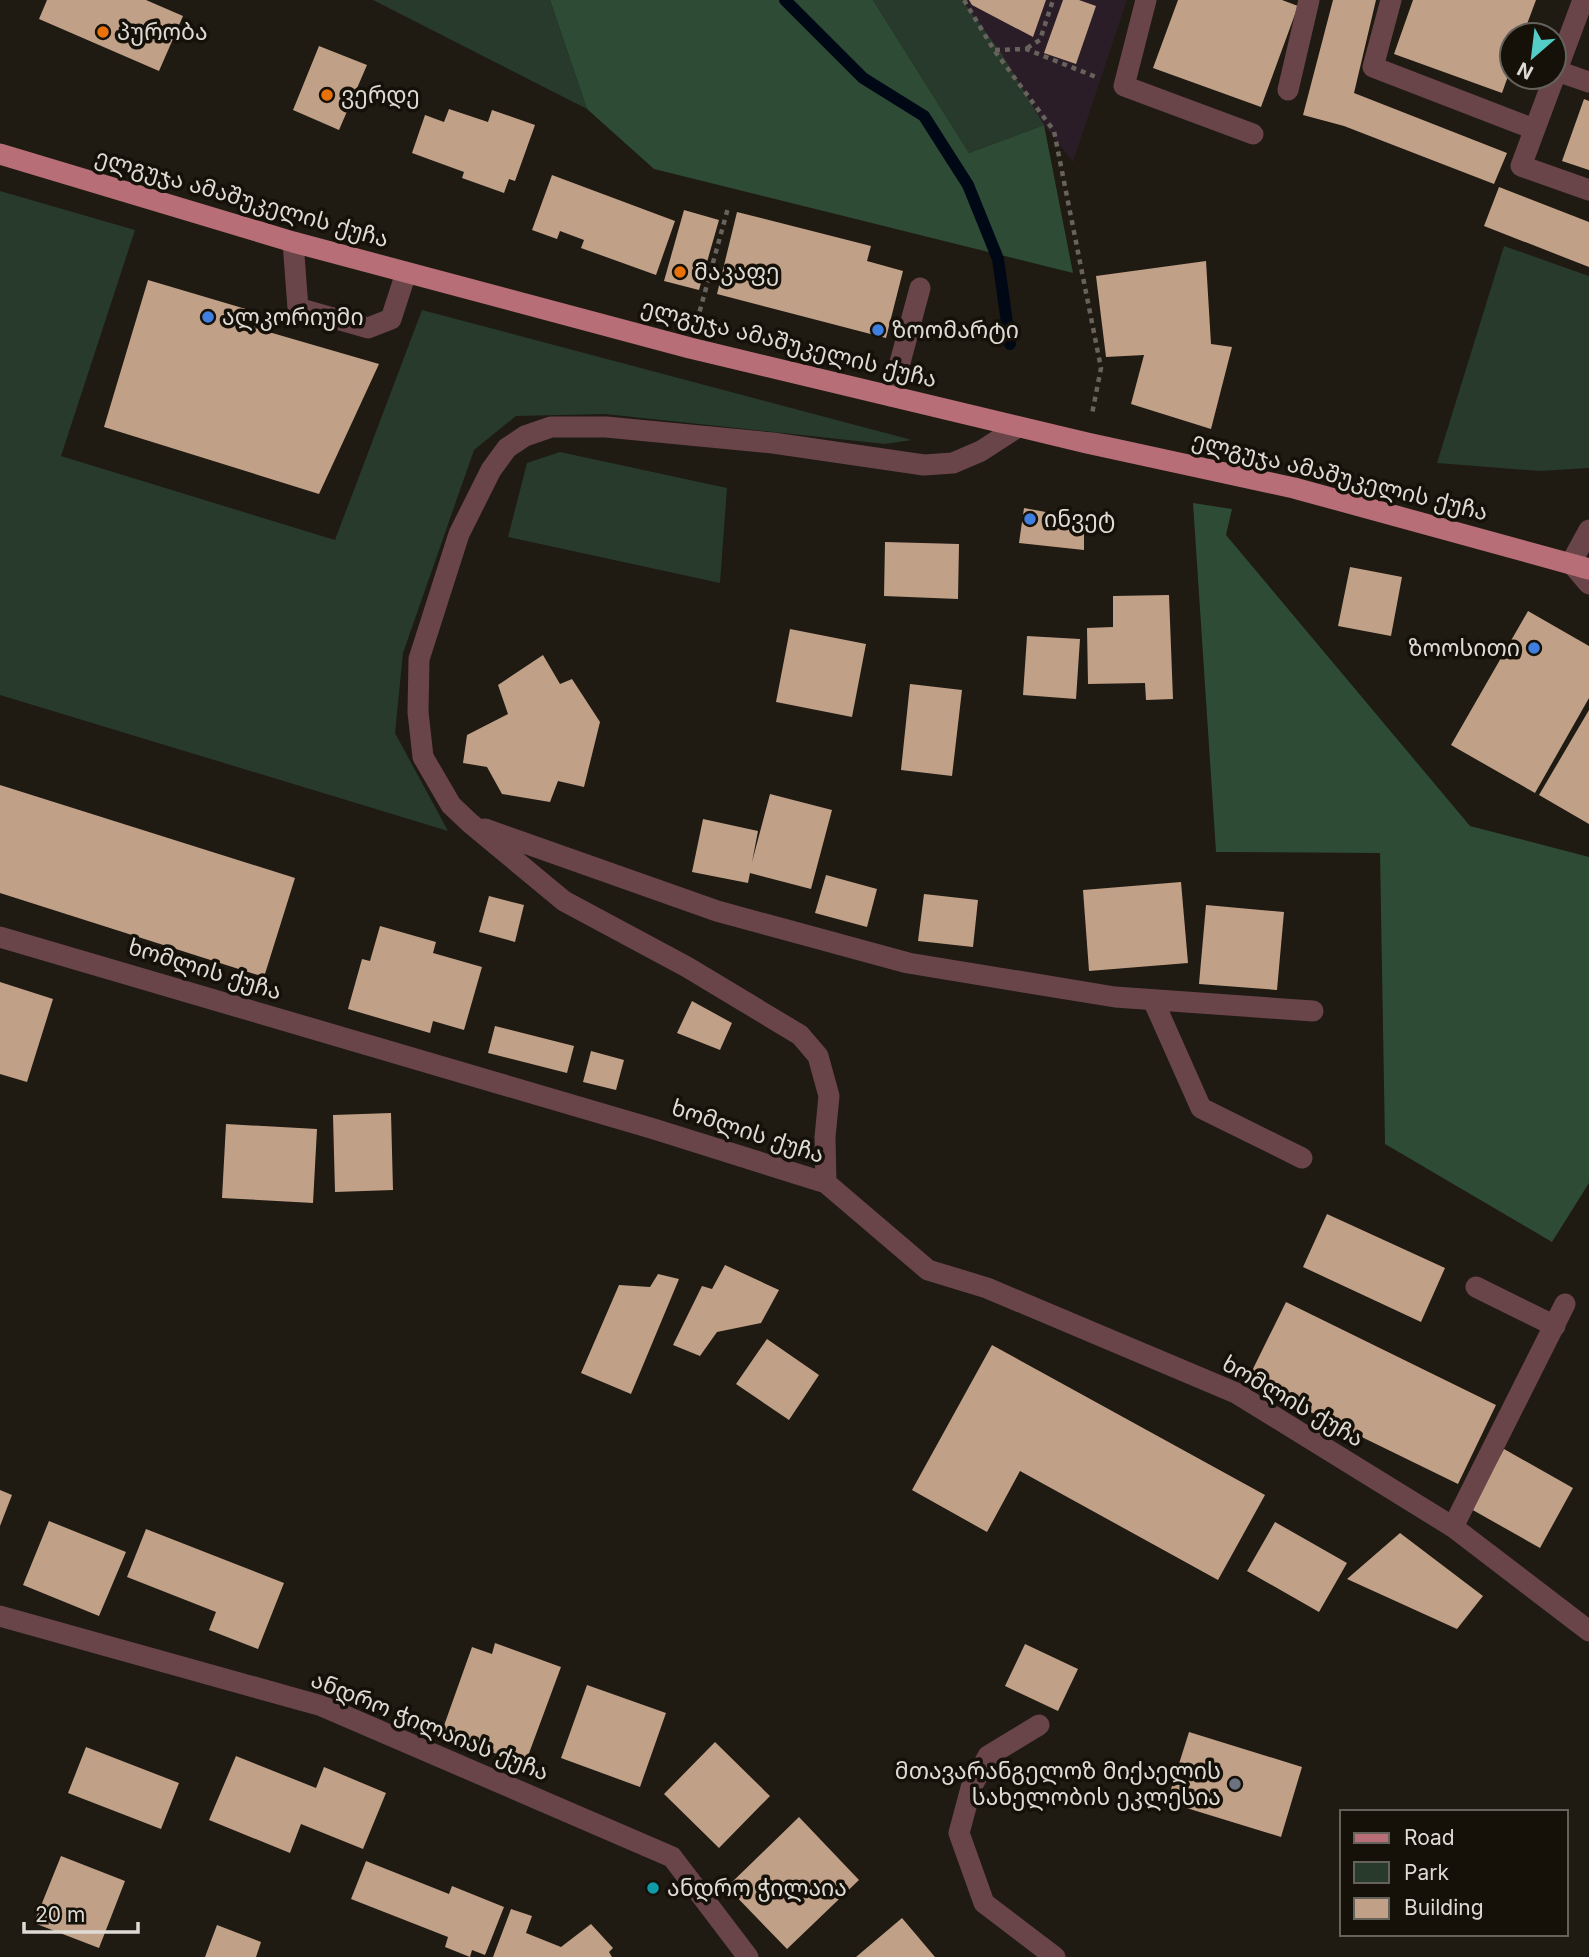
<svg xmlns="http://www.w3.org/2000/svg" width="1589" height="1957" viewBox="0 0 1589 1957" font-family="Inter,'Noto Sans Georgian',sans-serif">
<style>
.industrial{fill:#2a1d28}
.green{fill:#273a2c}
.forest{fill:#2d4b35}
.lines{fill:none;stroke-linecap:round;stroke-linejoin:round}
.stream{stroke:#000816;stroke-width:12}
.building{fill:#c1a088}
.path{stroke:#67625b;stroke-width:4.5;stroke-dasharray:5 5;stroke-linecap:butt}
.minor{stroke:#694549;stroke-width:21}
.major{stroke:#b86e76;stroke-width:21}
.food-dot{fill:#e8710a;stroke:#151109;stroke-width:2.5}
.shop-dot{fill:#3f7fe0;stroke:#151109;stroke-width:2.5}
.worship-dot{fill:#6b7280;stroke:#151109;stroke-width:2.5}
.culture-dot{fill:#0f9aa8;stroke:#151109;stroke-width:2.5}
.labels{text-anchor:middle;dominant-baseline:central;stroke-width:7;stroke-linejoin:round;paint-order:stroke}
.poi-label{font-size:23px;fill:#dedbd5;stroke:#151109;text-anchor:start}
.street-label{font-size:23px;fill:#dedbd5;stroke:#151109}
</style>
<rect width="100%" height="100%" fill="#1f1a12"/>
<!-- industrial -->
<path class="industrial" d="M962,0H1127L1073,162L1044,125Z"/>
<!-- green -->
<path class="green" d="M373,0H550L587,109Z
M873,0H962L1002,54L1044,125L969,153Z
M0,191L135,230L61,456L335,540L422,310L912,440L885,444L605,414L516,416L474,450L403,653L395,733L448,831L0,695Z
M1504,246L1589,276V468L1539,471L1437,463Z
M560,452L727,488L720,583L508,537L527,463Z"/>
<!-- forest -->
<path class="forest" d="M550,0H873L969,153L1044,125L1073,273L654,169L587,109Z
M1193,503L1232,509L1226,535L1470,826L1589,857V1183L1552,1242L1385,1144L1380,853L1216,852Z"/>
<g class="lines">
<!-- stream -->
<path class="stream" d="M785,0L863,78L924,116L968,185L998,259L1010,344"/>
</g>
<!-- building -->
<path class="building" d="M47,0H146L183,16L159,71L39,19Z
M969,0H1046L1033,37L972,5Z
M1063,0H1079L1096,6L1076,64L1044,53Z
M1178,0H1282L1298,6L1261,107L1153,68Z
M1333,0H1376L1354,93L1507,153L1494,184L1344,126L1303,115Z
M1413,0H1536L1523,35H1512V65L1502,93L1394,54Z
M319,46L367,65L339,130L293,110Z
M1584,99L1589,101V170L1562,161Z
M449,109L488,122L492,110L535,125L515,181L509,179L504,193L462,178L464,172L412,153L425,115L444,122Z
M552,175L675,221L656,275L581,248L584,240L560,231L557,239L532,230Z
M1499,187L1589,222V267L1484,226Z
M684,210L719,220L699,290L664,281Z
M737,212L871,246L867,261L903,271L886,338L717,294Z
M1206,261L1211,344L1232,347L1211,429L1131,404L1144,355L1106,357L1096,276Z
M148,280L259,313L255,328L379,364L319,494L104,427Z
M1024,508L1084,519V550L1019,543Z
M885,542L959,544L958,599L884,596Z
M1350,567L1402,577L1391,636L1338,626Z
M1169,595L1173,699L1146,700L1145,683L1088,684L1087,628L1113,627V596Z
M1528,611L1589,646V698L1535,793L1451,745Z
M790,629L866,644L852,717L776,702Z
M1027,636L1080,639L1076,699L1023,695Z
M543,655L560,684L572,679L600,722L584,787L558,781L550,802L502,794L487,767L463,763L467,735L508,714L498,685Z
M910,684L962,690L952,776L901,770Z
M1589,710V824L1539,795Z
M0,785L295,878L264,977L0,893Z
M770,794L832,810L811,889L750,873L748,883L692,872L703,819L758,831L752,862Z
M826,875L877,889L867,927L815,913Z
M1181,882L1188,963L1089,971L1083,890Z
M924,894L978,900L973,947L918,941Z
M489,896L524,905L515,942L479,932Z
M1206,905L1284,912L1277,990L1199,984Z
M380,926L436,942L433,953L482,967L464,1030L433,1021L430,1033L348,1009L362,959L370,961Z
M0,982L53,999L27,1082L0,1074Z
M692,1001L732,1023L720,1050L677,1033Z
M495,1026L574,1046L567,1073L488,1053Z
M591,1051L624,1060L616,1090L583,1082Z
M391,1113L393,1190L335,1192L333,1115Z
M226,1124L317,1129L313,1203L222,1198Z
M1327,1214L1445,1268L1421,1322L1303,1267Z
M725,1265L779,1290L761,1323L717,1332L700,1356L673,1345L702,1286L712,1289Z
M658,1274L679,1279L631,1394L581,1373L619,1285L650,1287Z
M1286,1302L1496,1405L1458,1484L1247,1381Z
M767,1339L819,1375L789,1420L736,1384Z
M992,1345L1265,1495L1218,1580L1020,1471L987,1532L912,1490Z
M1504,1449L1573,1488L1540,1548L1471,1509Z
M0,1490L12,1495L0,1526Z
M49,1521L126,1552L99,1616L23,1585Z
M1275,1522L1347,1563L1319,1612L1247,1571Z
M146,1529L284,1583L258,1649L209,1630L216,1612L127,1577Z
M1400,1533L1483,1596L1457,1629L1347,1579Z
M495,1643L561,1667L525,1764L441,1734L472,1647L492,1654Z
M1025,1644L1078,1669L1058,1711L1005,1686Z
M587,1685L666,1713L640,1787L561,1758Z
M1189,1732L1302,1767L1281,1837L1167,1802Z
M715,1742L770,1796L719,1848L664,1794Z
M86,1747L179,1783L161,1829L68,1793Z
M236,1756L316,1788L324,1767L386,1793L363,1849L301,1824L290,1853L209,1820Z
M799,1817L859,1880L787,1949L727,1887Z
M61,1856L125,1881L99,1948L34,1923Z
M366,1861L449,1894L452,1886L504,1907L485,1955L472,1950L470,1957L445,1947L448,1937L351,1899Z
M511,1909L532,1916L526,1933L561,1947L591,1924L613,1948L609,1952L612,1957H493Z
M902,1918L935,1957H856Z
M217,1925L261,1942L256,1957H205Z"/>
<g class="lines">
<!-- path -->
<path class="path" d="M964,0L994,50L1054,131L1101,368L1092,414
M1027,48L1040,40L1053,0
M995,50L1026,49L1096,77
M697,321L728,208"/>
<!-- minor -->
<path class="minor" d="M1146,0L1124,86L1253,134
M1391,0L1373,67L1534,129
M1583,0L1521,166L1589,190
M1557,71L1589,82
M1288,90L1309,0
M293,242L298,308L368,328L391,319L406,273
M891,396L920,288
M1589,530L1571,563L1589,584
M485,829L717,911L908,963L1115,997L1313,1011
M0,937L654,1129L826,1183L928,1270L987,1288L1236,1393L1453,1527L1589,1631
M1153,1000L1201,1108L1302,1158
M826,1183L825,1137L829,1096L818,1056L800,1035L687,967L564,901L470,823L451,805L423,757L418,712L419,659L459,534L491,470L507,448L525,436L551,427H606L773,443L924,465L953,463L981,451L1018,427
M1476,1287L1555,1326
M1453,1527L1565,1304
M0,1616L322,1706L672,1857L748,1957
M1039,1725L988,1756L971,1788L959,1833L984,1903L1055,1957"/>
<!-- major -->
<path class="major" d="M0,154L293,242L690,348L1087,443L1294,488L1589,569"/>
</g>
<!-- markers -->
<g class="food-dot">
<circle cx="103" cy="32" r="7"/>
<circle cx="327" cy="95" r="7"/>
<circle cx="680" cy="272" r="7"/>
</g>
<g class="shop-dot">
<circle cx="208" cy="317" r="7"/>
<circle cx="878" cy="330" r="7"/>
<circle cx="1030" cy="519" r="7"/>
<circle cx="1534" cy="648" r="7"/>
</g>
<circle class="worship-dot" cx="1235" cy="1784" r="7"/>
<circle class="culture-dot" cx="653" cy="1888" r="7"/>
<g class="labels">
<!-- poi labels -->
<g class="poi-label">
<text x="117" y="32">პურობა</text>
<text x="341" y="95">ვერდე</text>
<text x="694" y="272">მაკაფე</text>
<text x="222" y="317">ალკორიუმი</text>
<text x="892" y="330">ზოომარტი</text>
<text x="1044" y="519">ინვეტ</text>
<text x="1520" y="648" text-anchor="end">ზოოსითი</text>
<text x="1221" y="1771" text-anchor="end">მთავარანგელოზ მიქაელის<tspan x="1221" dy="26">სახელობის ეკლესია</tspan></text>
<text x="667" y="1888">ანდრო ჭილაია</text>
</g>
<!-- street labels -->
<g class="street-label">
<text transform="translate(242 198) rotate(16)">ელგუჯა ამაშუკელის ქუჩა</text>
<text transform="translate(789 343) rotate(14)">ელგუჯა ამაშუკელის ქუჩა</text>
<text transform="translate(1340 476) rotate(14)">ელგუჯა ამაშუკელის ქუჩა</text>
<text transform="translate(205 969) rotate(17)">ხომლის ქუჩა</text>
<text transform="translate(748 1131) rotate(18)">ხომლის ქუჩა</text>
<text transform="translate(1293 1401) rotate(30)">ხომლის ქუჩა</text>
<text transform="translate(430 1726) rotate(22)">ანდრო ჭილაიას ქუჩა</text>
</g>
</g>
<!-- legend -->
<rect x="1340" y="1810" width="228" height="126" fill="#151109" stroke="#65625b" stroke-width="2"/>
<rect x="1354" y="1833" width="35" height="10" fill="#b86e76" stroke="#65625b" stroke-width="2"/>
<text x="1404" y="1845" font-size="21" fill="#dedbd5">Road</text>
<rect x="1354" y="1862" width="35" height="21" fill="#273a2c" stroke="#65625b" stroke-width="2"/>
<text x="1404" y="1880" font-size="21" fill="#dedbd5">Park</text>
<rect x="1354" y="1898" width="35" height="21" fill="#c1a088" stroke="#65625b" stroke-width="2"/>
<text x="1404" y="1915" font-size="21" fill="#dedbd5">Building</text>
<!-- north arrow -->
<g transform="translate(1533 56) rotate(208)"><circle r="33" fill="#151109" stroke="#65625b" stroke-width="2"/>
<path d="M0-5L12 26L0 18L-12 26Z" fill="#54cdc7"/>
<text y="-10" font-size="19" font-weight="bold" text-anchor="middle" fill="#dedbd5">N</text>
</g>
<!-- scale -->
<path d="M24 1922v10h114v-10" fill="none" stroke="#dedbd5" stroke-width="3.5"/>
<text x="35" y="1922" font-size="21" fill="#dedbd5" stroke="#151109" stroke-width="5" paint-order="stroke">20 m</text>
</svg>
